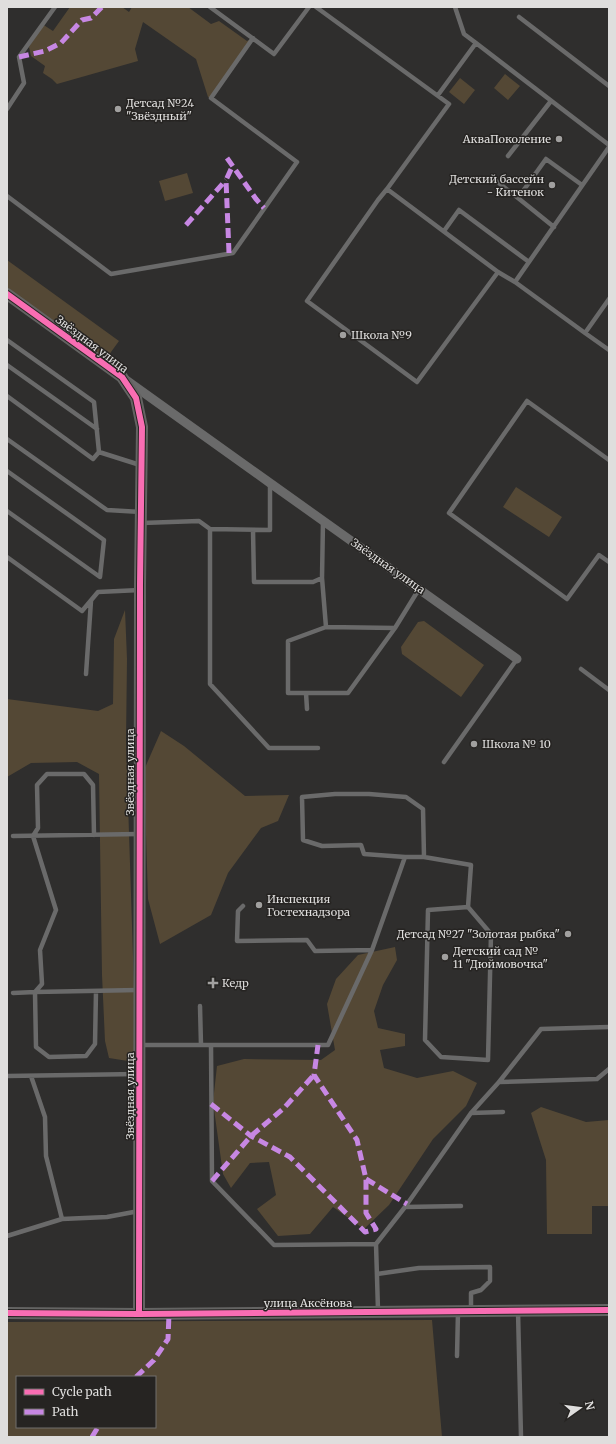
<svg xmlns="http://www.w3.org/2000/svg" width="616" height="1444" viewBox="0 0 616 1444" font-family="Merriweather,serif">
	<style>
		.green { fill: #544835; fill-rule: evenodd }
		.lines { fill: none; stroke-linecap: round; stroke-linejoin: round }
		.lane { stroke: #6a6a6a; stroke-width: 4.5 }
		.street { stroke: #6a6a6a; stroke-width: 9 }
		.secondary { stroke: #646463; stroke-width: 12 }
		.quiet { stroke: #c787e3; stroke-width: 5; stroke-dasharray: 10 5; stroke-linecap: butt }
		.cycleway-casing { stroke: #262422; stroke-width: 8 }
		.cycleway { stroke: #f96db3; stroke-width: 6 }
		.poi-dot { fill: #a1a09f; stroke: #262422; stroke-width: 1.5 }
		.labels { text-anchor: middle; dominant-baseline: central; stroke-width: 3; stroke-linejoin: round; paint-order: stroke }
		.poi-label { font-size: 11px; fill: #dfdedd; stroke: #262422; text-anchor: start }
		.street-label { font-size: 11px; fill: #dfdedd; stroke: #262422 }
	</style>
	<rect width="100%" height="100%" fill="#2f2e2d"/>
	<!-- green -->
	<path class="green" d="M70,7H122L129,12L132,7H188L211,24L219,21L247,41L253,38L211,98L208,97L196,59L143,22L135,49L138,61L57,84L52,79L43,73L45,66L31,56L29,47L42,24L53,31Z
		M505,74L520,86L508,100L494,88Z
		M460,78L475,90L464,104L449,92Z
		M187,173L193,193L165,201L159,181Z
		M7,260L119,341L103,363L7,294Z
		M516,487L562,517L549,537L503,507Z
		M125,610L127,659L126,741L136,1048L128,1061L109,1058L105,1041L102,975L99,774L77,762L31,763L7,777V699L98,711L113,704L114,639Z
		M424,621L484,665L461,697L402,654L401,647L418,622Z
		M161,731L184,746L245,796L289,795L278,821L261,828L228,873L211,915L160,944L148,899L144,770Z
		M395,947L397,960L383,985L374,1011L378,1028L405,1034V1046L380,1050L384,1068L417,1078L453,1071L477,1083L466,1106L433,1139L389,1205L364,1229L333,1207L310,1234L278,1236L257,1209L276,1195L269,1162L250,1163L231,1188L223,1174L213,1102L217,1066L244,1059L321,1060L335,1050L327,1004L336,979L358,955Z
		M541,1107L586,1122L609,1120V1206H592V1234H547L546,1160L531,1113Z
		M432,1320L442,1437H7V1322ZM17,1377H155V1427H17Z"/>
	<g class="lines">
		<!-- lane -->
		<path class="lane" d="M210,7L274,54L309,7
			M316,7L449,104L387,189L498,272L515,282
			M519,17L609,86
			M476,43L609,145
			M438,95L476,43L464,34L455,7
			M7,109L24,83L19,57L55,7
			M609,147L515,282L585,333L609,299
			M508,156L551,101
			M495,180L518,198L546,159L582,185
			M387,189L378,200L307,301L417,382L498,272
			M7,196L111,274L233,253L297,162L211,98L253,38
			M518,198L554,227
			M444,231L459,210L529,262
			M585,333L609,350
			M7,340L94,402L99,452
			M7,365L97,429
			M7,396L93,459L99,452L140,465
			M7,439L107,510L141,512
			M609,460L527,401L449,513L567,599L599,555L609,562
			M7,471L104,540L100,577L7,511
			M142,523L199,521L210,529L270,530V483
			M210,529V684L269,748H318
			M253,530L254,582H313L322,578L323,521
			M7,557L82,611L98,592L140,590
			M322,578L326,627L288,641V693H348L395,628L419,589
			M326,627L395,628
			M581,669L609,690
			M86,674L91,601
			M306,693L307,709
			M444,762L517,659
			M94,835L93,785L84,774H47L37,785L38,828L33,836L56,910L40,950L42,984L35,992L138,990
			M13,836L139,834
			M405,857L364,854L361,845L322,846L303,840L302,797L335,794H369L406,797L423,809L424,857
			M243,906L238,911L237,941L307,940L315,951L372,950
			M13,993L35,992L36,1047L49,1057L86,1056L95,1044L96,991
			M200,1006L201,1045
			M140,1045H328L372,950L405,857H424L471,865L468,907L491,934L488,1060L441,1057L425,1040L428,910L468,907
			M211,1045L212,1181L274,1245L376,1244L378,1310
			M7,1076L138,1074
			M31,1076L45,1117L46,1156L62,1219L107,1217L139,1211
			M499,1082L597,1079L609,1069
			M471,1113L503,1112
			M405,1207L461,1206
			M7,1236L62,1219
			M376,1244L405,1207L471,1113L499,1082L541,1029L609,1027
			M377,1274L419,1268L490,1267V1281L481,1290L471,1293V1310
			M518,1311L521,1437
			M457,1356L458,1312"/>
		<!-- street -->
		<path class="street" d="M126,380L270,483L517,659"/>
		<!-- secondary -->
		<path class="secondary" d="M7,294L122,377L136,398L142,427L140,584L139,1314
			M7,1313L139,1314L609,1310"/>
		<!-- quiet -->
		<path class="quiet" d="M19,57L45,51L61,43L82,20L91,18L102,7
			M227,158L256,199L264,208
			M186,225L226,180
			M229,253L226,180L233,165
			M211,1104L251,1136L290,1157L365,1232L376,1229L366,1213V1179L357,1140L314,1075L318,1045
			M366,1179L407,1204
			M212,1181L251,1136L284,1108L314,1075
			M136,1377L154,1360L168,1339L169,1314
			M92,1437L98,1427"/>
		<defs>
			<path id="cycleway" d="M7,294L122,377L136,398L142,427L140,584L139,1314
				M7,1313L139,1314L609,1310"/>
		</defs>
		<!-- cycleway casing -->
		<use href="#cycleway" class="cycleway-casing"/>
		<!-- cycleway -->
		<use href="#cycleway" class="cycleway"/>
	</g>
	<!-- markers -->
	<g class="poi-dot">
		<circle cx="118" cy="109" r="4"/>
		<circle cx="559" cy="139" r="4"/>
		<circle cx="552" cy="185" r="4"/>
		<circle cx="343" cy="335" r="4"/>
		<circle cx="474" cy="744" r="4"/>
		<circle cx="259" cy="905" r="4"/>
		<circle cx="568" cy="934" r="4"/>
		<circle cx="445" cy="957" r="4"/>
		<path d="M211 977h4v4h4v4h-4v4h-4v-4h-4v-4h4z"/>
	</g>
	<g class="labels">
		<!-- poi labels -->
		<g class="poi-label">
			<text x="126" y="103">Детсад №24<tspan x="126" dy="13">"Звёздный"</tspan></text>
			<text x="551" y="139" text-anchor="end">АкваПоколение</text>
			<text x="544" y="179" text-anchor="end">Детский бассейн<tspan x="544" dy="13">- Китенок</tspan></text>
			<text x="351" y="335">Школа №9</text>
			<text x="482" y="744">Школа № 10</text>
			<text x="267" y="899">Инспекция<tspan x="267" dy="13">Гостехнадзора</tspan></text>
			<text x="560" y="934" text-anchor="end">Детсад №27 "Золотая рыбка"</text>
			<text x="453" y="951">Детский сад №<tspan x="453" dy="13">11 "Дюймовочка"</tspan></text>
			<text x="222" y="983">Кедр</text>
		</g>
		<!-- street labels -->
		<g class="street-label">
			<text transform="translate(92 344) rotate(37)">Звёздная улица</text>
			<text transform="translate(388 566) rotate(35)">Звёздная улица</text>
			<text transform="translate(130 772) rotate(-90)">Звёздная улица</text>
			<text transform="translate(130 1096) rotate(-90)">Звёздная улица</text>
			<text x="308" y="1303">улица Аксёнова</text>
		</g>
	</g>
	<!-- border -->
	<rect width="616" height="1444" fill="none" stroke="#dfdedd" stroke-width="16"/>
	<!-- legend -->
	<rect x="16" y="1376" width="140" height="52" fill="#262422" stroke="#706e6d"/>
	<rect x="24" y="1389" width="20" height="6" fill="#f96db3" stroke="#706e6d"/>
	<text x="52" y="1396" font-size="12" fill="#dfdedd">Cycle path</text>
	<rect x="24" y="1409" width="20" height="6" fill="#c787e3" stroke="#706e6d"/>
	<text x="52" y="1416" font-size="12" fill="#dfdedd">Path</text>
	<!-- north arrow -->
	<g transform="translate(580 1408) rotate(76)" stroke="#262422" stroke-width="3" paint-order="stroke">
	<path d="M0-3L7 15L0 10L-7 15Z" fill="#dfdedd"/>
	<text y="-6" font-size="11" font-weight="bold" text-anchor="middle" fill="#dfdedd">N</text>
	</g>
</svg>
